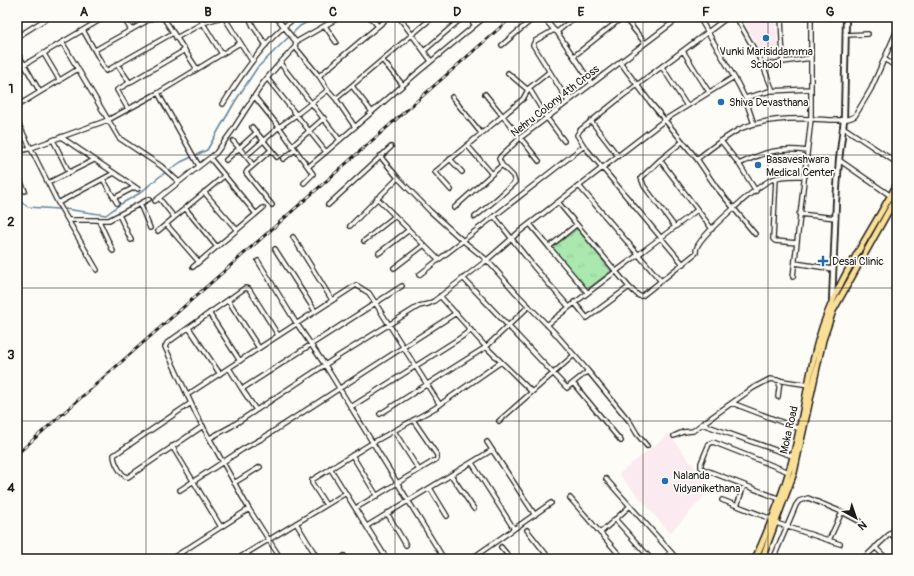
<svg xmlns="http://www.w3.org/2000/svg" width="914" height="576" viewBox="0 0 914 576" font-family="Pangolin,sans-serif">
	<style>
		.built { fill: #fbeaef }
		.park { fill: url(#park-tufts); stroke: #638266 }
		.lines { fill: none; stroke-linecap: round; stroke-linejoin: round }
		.stream { stroke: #608399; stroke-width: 1.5 }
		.minor-casing { stroke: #1c1c1c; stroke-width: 6 }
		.secondary-casing { stroke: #1c1c1c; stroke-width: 8 }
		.primary-casing { stroke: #1c1c1c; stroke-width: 8 }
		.minor { stroke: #fdfcf7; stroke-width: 3.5 }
		.secondary { stroke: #fdfcf7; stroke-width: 4.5 }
		.primary { stroke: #fadf96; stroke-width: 5 }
		.rail-casing { stroke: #1c1c1c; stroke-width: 3 }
		.rail { stroke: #fdfcf7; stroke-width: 1.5; stroke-dasharray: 4.5; stroke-linecap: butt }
		.grid { fill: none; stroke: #1c1c1c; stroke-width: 1; stroke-opacity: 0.55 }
		.poi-dot { fill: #1f6fb2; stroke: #fdfcf7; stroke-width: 1.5 }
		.labels { text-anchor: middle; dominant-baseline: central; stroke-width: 3.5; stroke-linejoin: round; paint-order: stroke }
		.poi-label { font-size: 11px; fill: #1c1c1c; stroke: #fdfcf7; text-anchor: start }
		.street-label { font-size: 11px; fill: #1c1c1c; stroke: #fdfcf7 }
		.neatline { fill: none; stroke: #1c1c1c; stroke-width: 1.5 }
		.grid-label { font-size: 13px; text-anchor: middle; font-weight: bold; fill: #1c1c1c }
	</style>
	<defs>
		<pattern id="park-tufts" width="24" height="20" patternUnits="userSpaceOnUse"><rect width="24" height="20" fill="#aae8af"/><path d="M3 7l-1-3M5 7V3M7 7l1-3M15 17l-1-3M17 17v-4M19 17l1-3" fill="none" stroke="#92c696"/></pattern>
	</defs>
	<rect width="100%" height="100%" fill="#fdfcf7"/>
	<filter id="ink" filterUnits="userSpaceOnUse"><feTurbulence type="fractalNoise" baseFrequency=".025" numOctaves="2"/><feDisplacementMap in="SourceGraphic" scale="8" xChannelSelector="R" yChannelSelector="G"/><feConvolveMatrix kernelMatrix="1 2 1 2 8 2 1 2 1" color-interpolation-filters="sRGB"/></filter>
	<g filter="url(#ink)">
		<!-- built -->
		<path class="built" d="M742,17H775L780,62L765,59Z
			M669,434L711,489L670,533L619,474Z"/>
		<!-- park -->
		<path class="park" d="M577,229L611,271L586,290L552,248Z"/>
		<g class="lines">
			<!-- stream -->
			<path class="stream" d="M17,199L28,207L58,209
				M65,209L106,215L119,205L140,193L159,177L181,162L207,150L236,100L257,68L300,26L317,17"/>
			<defs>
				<path id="minor" d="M123,17L131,30
					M163,17L197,69
					M199,17L222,54
					M224,17L252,61
					M249,17L253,26L266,45
					M276,17L296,42
					M340,17L296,42L295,47L280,63L340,140
					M370,17L378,26
					M399,17L431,61
					M468,17L475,25
					M543,17L554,30
					M624,17L645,43
					M699,17L738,84L745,98L754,124
					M736,17L762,63L773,91
					M781,17L783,62
					M325,26L336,42
					M83,30L106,71L173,33
					M557,32L592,84
					M845,35L868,34
					M17,37L49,17
					M176,38L203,23L222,17
					M62,42L119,138L161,166L179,182
					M502,45L535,17
					M295,47L319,76L328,90
					M95,50L154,17
					M424,51L463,17
					M683,51L709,92
					M17,52L40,92
					M44,54L60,81
					M574,56L623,17
					M884,59L897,67
					M383,61L403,85
					M620,62L650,102L697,159L716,187L755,234
					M117,64L130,83
					M762,65L811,58
					M662,67L687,106
					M17,69L105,17
					M508,73L528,90
					M319,76L389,17
					M267,78L326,152
					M352,86L372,112
					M529,88L547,118L564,141
					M158,93L199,166
					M485,94L539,161
					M254,96L279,127L308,167
					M452,97L481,133
					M745,98L770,91L810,89
					M336,99L355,127
					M568,101L533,45L535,41L554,30L557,32L575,17
					M223,104C241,75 268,35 297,17
					M17,106L78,69
					M128,109L117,90L185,50
					M17,121L58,203L97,270
					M591,121L618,156
					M252,127L277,157
					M842,129H846L897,163
					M61,137L138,189
					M53,140L68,170L71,172
					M233,141L246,156
					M721,141L739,164L756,191
					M467,145L492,174
					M292,146L324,118
					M271,150L247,171L246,173L272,205
					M17,152L31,148L108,120L158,93L240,43
					M380,156L398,178L430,211L462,240L487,260L516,293L554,332L588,371L630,422L637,434L647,446
					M210,158L256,214
					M283,159L295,150
					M450,159L462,172
					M697,159C711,148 725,137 740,129C762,119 789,118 813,119C825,119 844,123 855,116L871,89L897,30
					M226,160L257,132
					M660,160L712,229
					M839,160L891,196
					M739,164C764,152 780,147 807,151
					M253,165L246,156L279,127L296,115L328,90L336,99L433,17
					M17,174L25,191
					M776,178L773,239L775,241L797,243
					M103,179L117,203
					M48,183L94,160
					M304,183L313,174L308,167L326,152L417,73L485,17
					M579,186L661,281L696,253C696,251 696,249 697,247C703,233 759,184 773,179C782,175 795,176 805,176
					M451,190L435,172L523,99L529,88L549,72
					M204,192L237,230
					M114,198L135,187
					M159,198L174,217
					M377,198L438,259
					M155,201L216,153L232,131L263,83L280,63
					M558,202L629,287
					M58,203L114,173
					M140,204L150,228
					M328,205L391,147
					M185,208L217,247
					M454,208L502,165L499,159L500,157L520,138L680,17
					M799,214L836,218
					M119,215L131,240
					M494,216L534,267L569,307
					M475,217L499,197L515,182L513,176L502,165
					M68,220H109L149,199
					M99,221L113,251
					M166,224L199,262
					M530,224L549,247
					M576,225L549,247L587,292
					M350,226L398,178
					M675,227L644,186L641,178L660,160L682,142
					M158,231L224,176
					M293,237L332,300
					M364,241L395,216
					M275,249L315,311
					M379,253L409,230
					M258,261L295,321L325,365L444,559
					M795,263L833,269
					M683,264L584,146L577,135L580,130L625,94L728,17
					M193,267L263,208
					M394,268L424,245
					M419,275L584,146
					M793,277L811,119V17
					M463,278L565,386L567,388L573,383L621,441
					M440,296L486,347L532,392
					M228,300L259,348
					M574,302L587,318L629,287L639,296H642L661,281
					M209,313L240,361
					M547,325C596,285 647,249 697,210
					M189,328L220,374
					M278,335L249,289L245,288L167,343L165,347L197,416L249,509L281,559
					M229,368L242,389L402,286
					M573,383L588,371
					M242,389L256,410
					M187,395L356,285L369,293L440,405
					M778,397L780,380
					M191,403L114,455C114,462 120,473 126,477H128L203,426
					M732,403L800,429
					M351,407L460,338L471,330
					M380,414L486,347L529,306
					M499,421L574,355
					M702,424L753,388L770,379L809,385
					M394,431L419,470
					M674,436L683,432L693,431L702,424L795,457
					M210,438L232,426L340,355L419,306L428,304L434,301L487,260L519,232L666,119L734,77
					M487,442L535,515
					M172,446L221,527
					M352,455L377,496
					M472,463L514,529
					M330,468L385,556L384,559
					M451,475L474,509
					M606,479L677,559
					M234,483L260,467
					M430,488L447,516
					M180,490L243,449L263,438L456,313
					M570,498L623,559
					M780,499L703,469L701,467V463L709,444L713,442L789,472
					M722,500L774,520
					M326,505L312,483V480L372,443L435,408L501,362
					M737,506L744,485
					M356,508L437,459V455L413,420
					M387,513L406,545
					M615,519L651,559
					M296,523L318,559
					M776,523L840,544
					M367,526L492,450
					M527,530L550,559
					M600,533L630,506
					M890,533L897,540
					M829,540L842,512
					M501,547L511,559
					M875,547L887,559
					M247,553L251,559
					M344,556L346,559
					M774,557L796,505L799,501L808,498L842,512L859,521
					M171,559L249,509
					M237,559L346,493
					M471,559L551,503
					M664,559L671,552
					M863,559L897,527"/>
				<path id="secondary" d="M832,301L836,202L839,160L844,120L846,17"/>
				<path id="primary" d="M755,559C768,530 780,501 789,471C802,429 806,384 818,341C833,286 870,234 897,184
					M762,559L794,473L823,340L833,311L897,196"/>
			</defs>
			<!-- minor casing -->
			<use href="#minor" class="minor-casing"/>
			<!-- secondary casing -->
			<use href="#secondary" class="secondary-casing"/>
			<!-- primary casing -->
			<use href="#primary" class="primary-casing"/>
			<!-- minor -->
			<use href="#minor" class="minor"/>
			<!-- secondary -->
			<use href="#secondary" class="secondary"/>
			<!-- primary -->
			<use href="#primary" class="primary"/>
			<defs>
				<path id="rail" d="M17,454L512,17"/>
			</defs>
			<!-- rail casing -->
			<use href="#rail" class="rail-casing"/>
			<!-- rail -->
			<use href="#rail" class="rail"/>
		</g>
	</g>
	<!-- grid -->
	<path class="grid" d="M146,17V559M271,17V559M395,17V559M519,17V559M643,17V559M768,17V559M17,155H897M17,288H897M17,421H897"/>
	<!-- markers -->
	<g class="poi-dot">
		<circle cx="766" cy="38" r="4"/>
		<circle cx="721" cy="102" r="4"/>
		<circle cx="758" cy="165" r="4"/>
		<path d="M821 255h4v4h4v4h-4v4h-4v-4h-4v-4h4z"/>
		<circle cx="665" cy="481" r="4"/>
	</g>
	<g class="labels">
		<!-- poi labels -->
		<g class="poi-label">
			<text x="766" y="51" text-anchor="middle">Vunki Marisiddamma<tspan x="766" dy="13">School</tspan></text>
			<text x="729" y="102">Shiva Devasthana</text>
			<text x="766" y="159">Basaveshwara<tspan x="766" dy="13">Medical Center</tspan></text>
			<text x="832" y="261">Desai Clinic</text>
			<text x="673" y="475">Nalanda<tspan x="673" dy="13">Vidyanikethana</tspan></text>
		</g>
		<!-- street labels -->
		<g class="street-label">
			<text transform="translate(555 101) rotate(-38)">Nehru Colony 4th Cross</text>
			<text transform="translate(789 430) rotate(-77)">Moka Road</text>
		</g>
	</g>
	<!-- margin -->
	<rect width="914" height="576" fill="none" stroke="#fdfcf7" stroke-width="44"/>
	<!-- north arrow -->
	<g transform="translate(856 518) rotate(140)" stroke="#fdfcf7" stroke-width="3" paint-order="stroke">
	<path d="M0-3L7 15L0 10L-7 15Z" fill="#1c1c1c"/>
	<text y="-6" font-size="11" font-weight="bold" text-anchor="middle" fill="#1c1c1c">N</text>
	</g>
	<rect x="22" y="22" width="870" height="532" class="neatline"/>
	<g class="grid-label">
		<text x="84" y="16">A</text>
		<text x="208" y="16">B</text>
		<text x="333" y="16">C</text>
		<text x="457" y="16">D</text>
		<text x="581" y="16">E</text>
		<text x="706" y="16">F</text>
		<text x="830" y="16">G</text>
		<text x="11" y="93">1</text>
		<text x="11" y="226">2</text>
		<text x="11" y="359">3</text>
		<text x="11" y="492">4</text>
	</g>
</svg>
